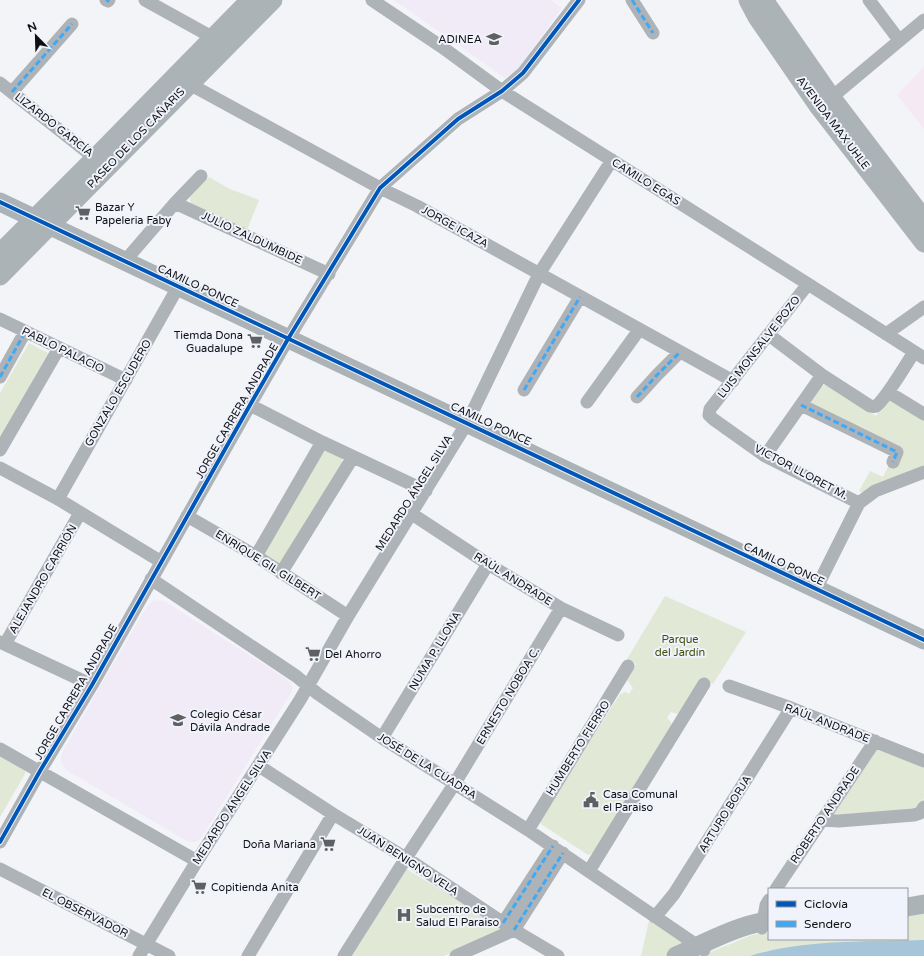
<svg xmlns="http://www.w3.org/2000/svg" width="924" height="956" viewBox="0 0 924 956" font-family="'Varela Round',sans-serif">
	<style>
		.industrial { fill: #f5eaf4 }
		.education { fill: #f1ebf8 }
		.green { fill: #e1e9d6 }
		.water { fill: #a7c5d9 }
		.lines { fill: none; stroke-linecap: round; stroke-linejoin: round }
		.street { stroke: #adb3b7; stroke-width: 13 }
		.secondary { stroke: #acb3b7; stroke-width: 19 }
		.quiet { stroke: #3fa9f5; stroke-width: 3; stroke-dasharray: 6 3; stroke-linecap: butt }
		.cycleway-casing { stroke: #f0f3fb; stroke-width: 6 }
		.cycleway { stroke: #0057b8; stroke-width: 4 }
		.labels { text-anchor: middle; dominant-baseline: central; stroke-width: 4; stroke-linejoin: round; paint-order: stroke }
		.poi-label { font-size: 11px; fill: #0f1012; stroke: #f0f3fb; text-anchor: start }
		.street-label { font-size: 11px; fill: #0f1012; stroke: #f0f3fb }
		.park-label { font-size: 11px; fill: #42510f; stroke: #f0f3fb }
	</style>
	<rect width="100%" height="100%" fill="#f3f4f8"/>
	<!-- industrial -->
	<path class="industrial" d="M924,67V129L897,95Z"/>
	<!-- education -->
	<path class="education" d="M394,0H551L562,8L517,70L505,78Z
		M154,600L164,601L287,679L292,687V691L203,835L199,840L195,842L187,841L66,770L61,762V756L64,749L147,606Z"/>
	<!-- green -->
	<path class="green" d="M209,177L230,189L259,200L247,230L192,205L190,201V197Z
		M29,343L48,353L0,439V393Z
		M825,385L828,386L876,416L888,397L924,420V465L869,487L862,493L859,491L870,471L883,477L890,463L894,464L902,448L859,426L855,431L807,405L821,387Z
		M326,450L341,457L343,465L280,563L278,564L266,559L264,552L323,452Z
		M665,596L746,632L713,684L702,678L681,713L677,714L671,712L667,718L671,722L672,726L593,853L588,855L541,824L540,820L620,694L625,692L629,694L633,688L627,680L636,664L627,659Z
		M878,747L924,765V798L919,811L832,817Z
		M0,753L25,771V774L0,817Z
		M405,868L503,928V930L444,956H349Z
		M924,914V940L816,944L766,951L750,956H701L752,935L769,932V939H907V916Z
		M650,916L685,939L680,950L664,956H641Z"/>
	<!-- water -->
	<path class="water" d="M924,940V956H750C804,939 868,942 924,940Z"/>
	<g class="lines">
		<!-- street -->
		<path class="street" d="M106,0L108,1L109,0
			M145,0L219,41
			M372,0L442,47L502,91L808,284L924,358
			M632,0L653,33
			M869,0L899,40
			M184,81L380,188L417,206L733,381
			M0,83L101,163
			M12,92L72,24
			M826,102L924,20
			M175,203L329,274
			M124,262L175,203L201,176
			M808,284L710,409L709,415L713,419L765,456L859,503
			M0,319L126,380
			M886,334L924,307
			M769,335L822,375L870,406C873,406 873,407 876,406C885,400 907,363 914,352
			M0,377L25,332
			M524,390L580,297
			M888,392L924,414
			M637,397L657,375L680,352
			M587,402L639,330
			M250,405L322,442L426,491
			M801,405L897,452L893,462
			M0,450L59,348
			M765,456L822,375
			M0,468L58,499L160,561
			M58,499L178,287
			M412,514L488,564L561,608L618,635
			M187,516L256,556L348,616
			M256,556L322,442
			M281,573L353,457
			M151,579L296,676L318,694L382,738L528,830L704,950
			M816,589L859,503L875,491L924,472
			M0,642L92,685
			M5,644L80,513
			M729,686L791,708L924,761
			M382,738L488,564
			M0,749L197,861
			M259,766L333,814L406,858L514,930L558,956
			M821,820L839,821L914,815L920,813L924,807
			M528,830L628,666
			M0,842L40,771L92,685L250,405L288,339L380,188L458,119L502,91L523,73L579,0
			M0,869L169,956
			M589,871L704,684
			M776,889L875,741
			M655,917L674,894L791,708
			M503,923L553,846
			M762,928L766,905L769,900
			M139,956L197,861L300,700L348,616L467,423L539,274L612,160
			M248,956L333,814
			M344,956L406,858L455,783L561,608
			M456,956L514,930L563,853"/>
		<!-- secondary -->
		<path class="secondary" d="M748,0L757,17L819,107L924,243
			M764,0L832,98L924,219
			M0,202L924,640
			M0,253L95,158L250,0
			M0,276L273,0
			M907,907L924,904
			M676,956C703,944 740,924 769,921"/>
		<!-- quiet -->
		<path class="quiet" d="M106,0L108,1L109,0
			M632,0L653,33
			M12,92L72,24
			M0,377L25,332
			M524,390L580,297
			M637,397L657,375L680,352
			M801,405L897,452L893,462
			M503,923L553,846
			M514,930L563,853"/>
		<defs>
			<path id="cycleway" d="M0,202L924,640
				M0,842L40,771L92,685L250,405L288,339L380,188L458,119L502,91L523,73L579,0"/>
		</defs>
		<!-- cycleway casing -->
		<use href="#cycleway" class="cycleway-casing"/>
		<!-- cycleway -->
		<use href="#cycleway" class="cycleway"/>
	</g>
	<!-- icons -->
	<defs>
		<symbol id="school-bare" viewBox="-9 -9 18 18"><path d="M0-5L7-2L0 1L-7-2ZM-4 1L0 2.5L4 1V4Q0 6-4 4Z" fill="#5f6062" stroke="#f0f3fb" stroke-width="2.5" paint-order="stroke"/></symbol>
		<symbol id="supermarket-bare" viewBox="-9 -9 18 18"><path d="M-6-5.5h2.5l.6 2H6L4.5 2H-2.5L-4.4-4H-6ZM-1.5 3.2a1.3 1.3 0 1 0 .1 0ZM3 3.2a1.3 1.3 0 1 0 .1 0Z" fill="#5f6062" stroke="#f0f3fb" stroke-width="2.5" paint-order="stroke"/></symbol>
		<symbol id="civic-bare" viewBox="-9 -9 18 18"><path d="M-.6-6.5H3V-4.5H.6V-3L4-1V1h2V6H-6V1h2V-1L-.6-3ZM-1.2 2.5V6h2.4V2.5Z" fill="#5f6062" stroke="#f0f3fb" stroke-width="2.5" paint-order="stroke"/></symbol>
		<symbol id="hospital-bare" viewBox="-9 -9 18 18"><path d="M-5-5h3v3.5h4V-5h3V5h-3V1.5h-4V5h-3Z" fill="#5f6062" stroke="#f0f3fb" stroke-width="2.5" paint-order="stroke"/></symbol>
	</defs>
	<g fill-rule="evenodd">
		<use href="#school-bare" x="483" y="28" width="22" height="22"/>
		<use href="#supermarket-bare" x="72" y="202" width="22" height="22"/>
		<use href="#supermarket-bare" x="244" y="330" width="22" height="22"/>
		<use href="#supermarket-bare" x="302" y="643" width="22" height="22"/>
		<use href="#school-bare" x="167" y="709" width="22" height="22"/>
		<use href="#civic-bare" x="580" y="789" width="22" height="22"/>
		<use href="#supermarket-bare" x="317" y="833" width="22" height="22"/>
		<use href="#supermarket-bare" x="188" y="876" width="22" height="22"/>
		<use href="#hospital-bare" x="393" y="904" width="22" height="22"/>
	</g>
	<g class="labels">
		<!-- poi labels -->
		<g class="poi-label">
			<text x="482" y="39" text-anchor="end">ADINEA</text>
			<text x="95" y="207">Bazar Y<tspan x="95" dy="13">Papeleria Faby</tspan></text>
			<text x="243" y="335" text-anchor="end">Tiemda Dona<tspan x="243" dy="13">Guadalupe</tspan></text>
			<text x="325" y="654">Del Ahorro</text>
			<text x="190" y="714">Colegio César<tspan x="190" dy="13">Dávila Andrade</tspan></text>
			<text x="603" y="794">Casa Comunal<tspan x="603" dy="13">el Paraiso</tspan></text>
			<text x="316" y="844" text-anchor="end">Doña Mariana</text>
			<text x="211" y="887">Copitienda Anita</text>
			<text x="416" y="909">Subcentro de<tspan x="416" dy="13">Salud El Paraiso</tspan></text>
		</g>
		<!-- street labels -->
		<g class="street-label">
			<text transform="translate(833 123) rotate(53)">AVENIDA MAX UHLE</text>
			<text transform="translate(54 125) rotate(38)">LIZARDO GARCÍA</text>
			<text transform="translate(136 138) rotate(-46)">PASEO DE LOS CAÑARIS</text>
			<text transform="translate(646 182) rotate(32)">CAMILO EGAS</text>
			<text transform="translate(455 227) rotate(29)">JORGE ICAZA</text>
			<text transform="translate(252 238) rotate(25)">JULIO ZALDUMBIDE</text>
			<text transform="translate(198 286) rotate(25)">CAMILO PONCE</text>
			<text transform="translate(759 347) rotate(-52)">LUIS MONSALVE POZO</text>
			<text transform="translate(63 350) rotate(26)">PABLO PALACIO</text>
			<text transform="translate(118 393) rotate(-60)">GONZALO ESCUDERO</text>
			<text transform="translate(237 411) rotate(-60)">JORGE CARRERA ANDRADE</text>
			<text transform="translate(491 424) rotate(25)">CAMILO PONCE</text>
			<text transform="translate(801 472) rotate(28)">VICTOR LLORET M.</text>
			<text transform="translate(414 493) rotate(-58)">MEDARDO ÁNGEL SILVA</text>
			<text transform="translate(784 564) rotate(25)">CAMILO PONCE</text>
			<text transform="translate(268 565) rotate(32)">ENRIQUE GIL GILBERT</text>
			<text transform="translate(43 579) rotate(-60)">ALEJANDRO CARRIÓN</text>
			<text transform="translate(513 579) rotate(32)">RAÚL ANDRADE</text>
			<text transform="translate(435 651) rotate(-59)">NUMA P. LLONA</text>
			<text transform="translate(76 692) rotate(-60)">JORGE CARRERA ANDRADE</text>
			<text transform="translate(508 696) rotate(-59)">ERNESTO NOBOA C.</text>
			<text transform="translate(827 723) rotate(21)">RAÚL ANDRADE</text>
			<text transform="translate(578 748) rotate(-58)">HUMBERTO FIERRO</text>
			<text transform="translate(427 766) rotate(32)">JOSÉ DE LA CUADRA</text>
			<text transform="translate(232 807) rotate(-57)">MEDARDO ÁNGEL SILVA</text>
			<text transform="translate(725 814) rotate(-58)">ARTURO BORJA</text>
			<text transform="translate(825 815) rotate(-56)">ROBERTO ANDRADE</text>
			<text transform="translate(408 861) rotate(33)">JUAN BENIGNO VELA</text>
			<text transform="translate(85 913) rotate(27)">EL OBSERVADOR</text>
		</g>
		<!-- park labels -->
		<g class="park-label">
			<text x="680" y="639">Parque<tspan x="680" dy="13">del Jardín</tspan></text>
		</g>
	</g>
	<!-- legend -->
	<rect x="768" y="888" width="140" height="52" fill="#f0f3fb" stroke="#96989e"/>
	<rect x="776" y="901" width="20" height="6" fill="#0057b8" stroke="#96989e"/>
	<text x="804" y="908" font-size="12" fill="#0f1012">Ciclovía</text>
	<rect x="776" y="921" width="20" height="6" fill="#3fa9f5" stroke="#96989e"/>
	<text x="804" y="928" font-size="12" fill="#0f1012">Sendero</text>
	<!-- north arrow -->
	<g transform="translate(36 36) rotate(337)" stroke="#f0f3fb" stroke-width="3" paint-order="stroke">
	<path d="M0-3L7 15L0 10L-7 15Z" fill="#0f1012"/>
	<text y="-6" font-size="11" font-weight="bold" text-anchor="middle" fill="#0f1012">N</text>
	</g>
</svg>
